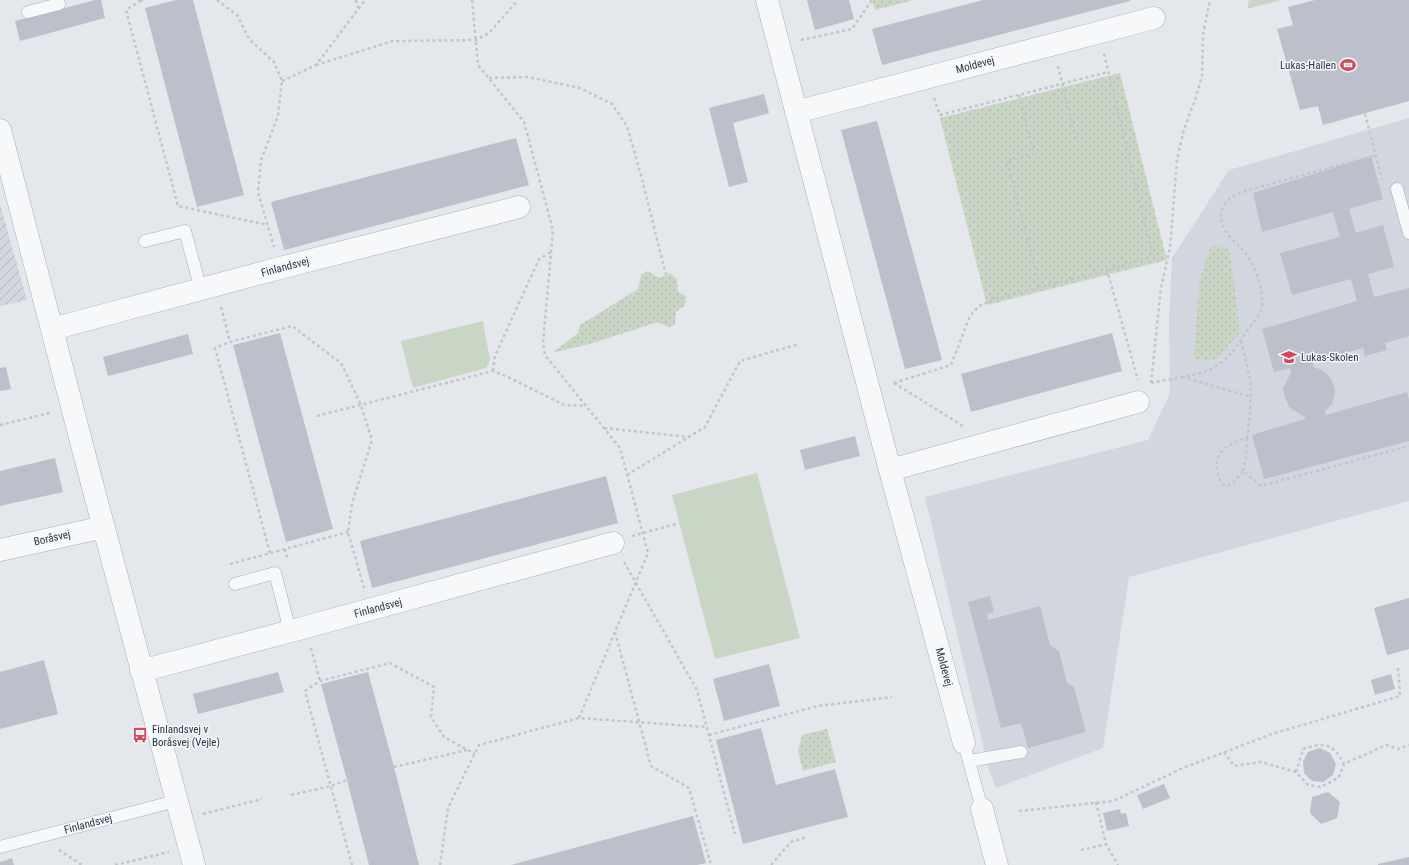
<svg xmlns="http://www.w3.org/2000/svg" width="1409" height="865" viewBox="0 0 1409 865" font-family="'Roboto Condensed',sans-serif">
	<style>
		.built { fill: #d2d6de }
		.industrial { fill: url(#industrial-furrows) }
		.grass { fill: #c9d6c5 }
		.park { fill: url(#park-dots) }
		.building { fill: #bbc0ca }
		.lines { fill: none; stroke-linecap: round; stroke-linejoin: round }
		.service-casing { stroke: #a9aeb7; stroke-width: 13 }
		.minor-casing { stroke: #a9aeb7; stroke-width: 23 }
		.path { stroke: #c2c5cb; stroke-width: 2.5; stroke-dasharray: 3 3; stroke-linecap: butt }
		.service { stroke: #f7f8fa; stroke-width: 12 }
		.minor { stroke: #f7f8fa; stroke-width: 22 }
		.labels { text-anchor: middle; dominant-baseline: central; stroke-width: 3; stroke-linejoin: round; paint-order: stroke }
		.street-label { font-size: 11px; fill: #2b3445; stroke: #f4f6f9 }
		.poi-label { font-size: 11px; fill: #2b3445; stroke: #f4f6f9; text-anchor: start }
	</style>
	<defs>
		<pattern id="industrial-furrows" width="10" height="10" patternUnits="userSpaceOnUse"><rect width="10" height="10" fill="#d2d6de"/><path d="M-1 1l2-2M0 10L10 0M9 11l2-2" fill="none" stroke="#b4b8c0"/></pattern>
		<pattern id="park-dots" width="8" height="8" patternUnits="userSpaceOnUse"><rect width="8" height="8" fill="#c9d6c5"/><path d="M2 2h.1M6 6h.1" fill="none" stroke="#adb8ab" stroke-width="1.8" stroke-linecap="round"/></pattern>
	</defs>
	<rect width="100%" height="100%" fill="#e4e7ec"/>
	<!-- built -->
	<path class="built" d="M1409,118V501L1129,577L1103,748L996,788L988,767L925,497L1148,440L1170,393L1169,321L1172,258L1229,170Z"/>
	<!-- industrial -->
	<path class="industrial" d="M0,204L27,300L0,306Z"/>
	<!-- grass -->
	<path class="grass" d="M1249,0H1281L1247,9Z
		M483,321L490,360L486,368L413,388L401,341Z
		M757,473L800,638L715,659L672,495Z"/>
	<!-- park -->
	<path class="park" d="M872,0H914L875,10Z
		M1120,73L1167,260L987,305L940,118Z
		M1211,246L1229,248L1237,305L1239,333L1216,360L1194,359L1199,283Z
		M647,271L660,278L670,273L677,279L678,292L686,296L685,305L676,312L675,325L668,327L658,322L593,343L552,353L578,333L580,325L638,289L641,275Z
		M827,729L836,762L803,771L798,752L802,735Z"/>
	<!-- building -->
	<path class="building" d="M95,0H101L105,18L20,41L15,21Z
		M176,0H193L244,195L197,207L145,8Z
		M807,0H849L854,19L815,30Z
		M983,0H1130V1L882,65L872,29Z
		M1315,0H1409V101L1323,125L1318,106L1300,110L1277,29L1293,25L1288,7Z
		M764,94L769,113L733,123L748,182L729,187L709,108Z
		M877,121L942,360L905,369L841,130Z
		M516,138L529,185L284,250L271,202Z
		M1371,156L1383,199L1349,209L1356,233L1383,225L1394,267L1368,274L1374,297L1409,288V336L1385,343L1387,350L1365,356L1363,348L1312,362L1314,367L1322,370L1329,376L1334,385L1335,393L1332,404L1325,411L1326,415L1407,392L1409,400V441L1264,479L1252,435L1305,419V417L1290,408L1285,398L1283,388L1291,373L1290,368L1274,372L1262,329L1357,301L1351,279L1292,295L1280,253L1340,237L1333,212L1262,232L1253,193Z
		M280,333L333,529L286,542L233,345Z
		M1112,333L1122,371L971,412L961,374Z
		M188,334L193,354L108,376L103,357Z
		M6,367L11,389L0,391V368Z
		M855,436L860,456L805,470L800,450Z
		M55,458L63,492L0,506V471Z
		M606,476L618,523L372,588L360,541Z
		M990,596L994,612L987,614L988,620L1040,606L1050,645L1059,651L1067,683L1074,687L1086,732L1028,748L1021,723L1001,728L968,602Z
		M1409,598V649L1387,655L1374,608Z
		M44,660L58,714L0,729V672Z
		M769,664L780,706L724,721L713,679Z
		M278,672L284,692L198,714L193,694Z
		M368,672L394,767L419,865H369L347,780L321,684Z
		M1391,674L1395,689L1375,695L1371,680Z
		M761,728L776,785L835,769L848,817L743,844L716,740Z
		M1320,748L1330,753L1336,764L1333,775L1323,782L1312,781L1304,773L1303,761L1308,752Z
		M1164,784L1170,798L1143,809L1137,795Z
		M1328,792L1340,802L1337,818L1321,824L1310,813L1312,797Z
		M1120,809L1121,814L1126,813L1129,826L1107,831L1103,813Z
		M693,816L706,863L697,865H511Z
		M1409,857V865H1378V864Z
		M12,858L14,865H0V862Z"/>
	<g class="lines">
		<defs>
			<path id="service" d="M28,12L59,4L58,0
				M1397,189L1409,233
				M145,241L185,231L201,290
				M235,584L275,573L290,631
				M964,743L982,809
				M969,761L1021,752
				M0,847L176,801"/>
			<path id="minor" d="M767,0L890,470L964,743
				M796,112L1154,18
				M0,130L94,491L194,865
				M52,329L280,268L519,207
				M890,470L1138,402
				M0,550L104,527
				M141,671L306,627L613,543
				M982,809L997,865"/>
		</defs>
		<!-- service casing -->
		<use href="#service" class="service-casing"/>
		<!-- minor casing -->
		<use href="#minor" class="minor-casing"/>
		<!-- path -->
		<path class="path" d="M140,0V1L126,10L178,206L268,225
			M217,0L237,15L249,39L274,62L282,81L278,116L261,160L258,192L274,247
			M356,0L358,8
			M472,0L478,65L524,122L553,230L543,343L545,355L620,448L648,553L579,718
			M140,1L144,0
			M801,40L852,29L872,0
			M1104,54L1152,253L1149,257L1107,270
			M316,65L393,41L476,40L489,33L518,0
			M1058,66L1076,140
			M489,78L528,77L580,88L612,104L627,126L641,175L666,275
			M282,81L316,65L365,0
			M1019,95L1034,154L1007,161L1040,287
			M934,98L940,115L1108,72
			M1365,114L1382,180
			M221,307L230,342
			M1241,341L1251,383L1250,414L1247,438C1221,446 1209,457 1222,484L1227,486L1234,482L1243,471L1261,486L1409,446
			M493,371L495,356L539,259L551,252
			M1182,377L1251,397
			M894,383L963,426
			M894,383L951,365L970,316L979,306L995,299L1107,270L1138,380
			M1151,383C1170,378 1196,377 1213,368C1230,358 1235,348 1246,333C1250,326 1258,318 1261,310C1266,295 1255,267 1247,255C1242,248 1235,243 1230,237C1213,216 1220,200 1245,191L1376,155
			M1151,383L1161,288L1170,248L1177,160L1184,129L1195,100L1202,76L1203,34L1210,0
			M317,416L493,371L508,377L564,405L585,406
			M0,425L50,413
			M604,428L689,437
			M1243,471L1246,457L1247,438
			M627,475L705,427L740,361L799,344
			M632,536L676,524
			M285,549L288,560
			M270,553L215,348L230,342L292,326L341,363L361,405L372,440L352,503L348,532L364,588
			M624,562L697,690L735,834
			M230,564L348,532
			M615,632L651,766L689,788L711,865
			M311,648L320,681
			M709,735L818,706L892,697
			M1224,752L1234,766L1261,762L1296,772L1308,785L1320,787L1331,782L1339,777L1344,764L1386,745L1398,749L1409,745
			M394,767L467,750
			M1296,772L1303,749C1324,742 1333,743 1344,764
			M291,795L331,786L347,780
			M1096,802L1106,844L1118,865
			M1019,811L1113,801L1183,768L1272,734L1400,696L1398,668
			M203,814L262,799
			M59,850L82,865
			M1081,850L1106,844
			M115,865L169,852
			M352,865L305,691L320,681L390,663L434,687L431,717L444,737L475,754
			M440,865L448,808L479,745L579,718L707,727
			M771,865L791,842L807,837"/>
		<!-- service -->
		<use href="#service" class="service"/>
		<!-- minor -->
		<use href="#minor" class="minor"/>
	</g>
	<!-- icons -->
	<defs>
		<symbol id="stadium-bare" viewBox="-9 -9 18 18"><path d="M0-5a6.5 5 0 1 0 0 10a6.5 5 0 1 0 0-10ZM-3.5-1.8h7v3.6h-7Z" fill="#d1495b" stroke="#f4f6f9" stroke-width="2.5" paint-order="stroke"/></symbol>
		<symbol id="school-bare" viewBox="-9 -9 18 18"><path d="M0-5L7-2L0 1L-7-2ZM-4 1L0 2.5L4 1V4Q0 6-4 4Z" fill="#d1495b" stroke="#f4f6f9" stroke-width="2.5" paint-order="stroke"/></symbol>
		<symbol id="bus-bare" viewBox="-9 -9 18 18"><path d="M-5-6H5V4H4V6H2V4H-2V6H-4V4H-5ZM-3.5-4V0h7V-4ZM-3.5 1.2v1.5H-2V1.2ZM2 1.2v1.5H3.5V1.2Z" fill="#d1495b" stroke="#f4f6f9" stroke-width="2.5" paint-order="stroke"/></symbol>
	</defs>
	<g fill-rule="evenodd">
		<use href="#stadium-bare" x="1337" y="54" width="22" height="22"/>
		<use href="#school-bare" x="1278" y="346" width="22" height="22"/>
		<use href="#bus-bare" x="129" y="724" width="22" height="22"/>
	</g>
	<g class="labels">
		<!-- street labels -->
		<g class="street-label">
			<text transform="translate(975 65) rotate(-15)">Moldevej</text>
			<text transform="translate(285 267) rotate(-15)">Finlandsvej</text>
			<text transform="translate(52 538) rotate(-13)">Boråsvej</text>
			<text transform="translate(378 608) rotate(-15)">Finlandsvej</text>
			<text transform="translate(944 667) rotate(75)">Moldevej</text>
			<text transform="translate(88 824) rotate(-15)">Finlandsvej</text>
		</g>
		<!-- poi labels -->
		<g class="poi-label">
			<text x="1336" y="65" text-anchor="end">Lukas-Hallen</text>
			<text x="1301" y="357">Lukas-Skolen</text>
			<text x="152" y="729">Finlandsvej v<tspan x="152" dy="13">Boråsvej (Vejle)</tspan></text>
		</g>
	</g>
</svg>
